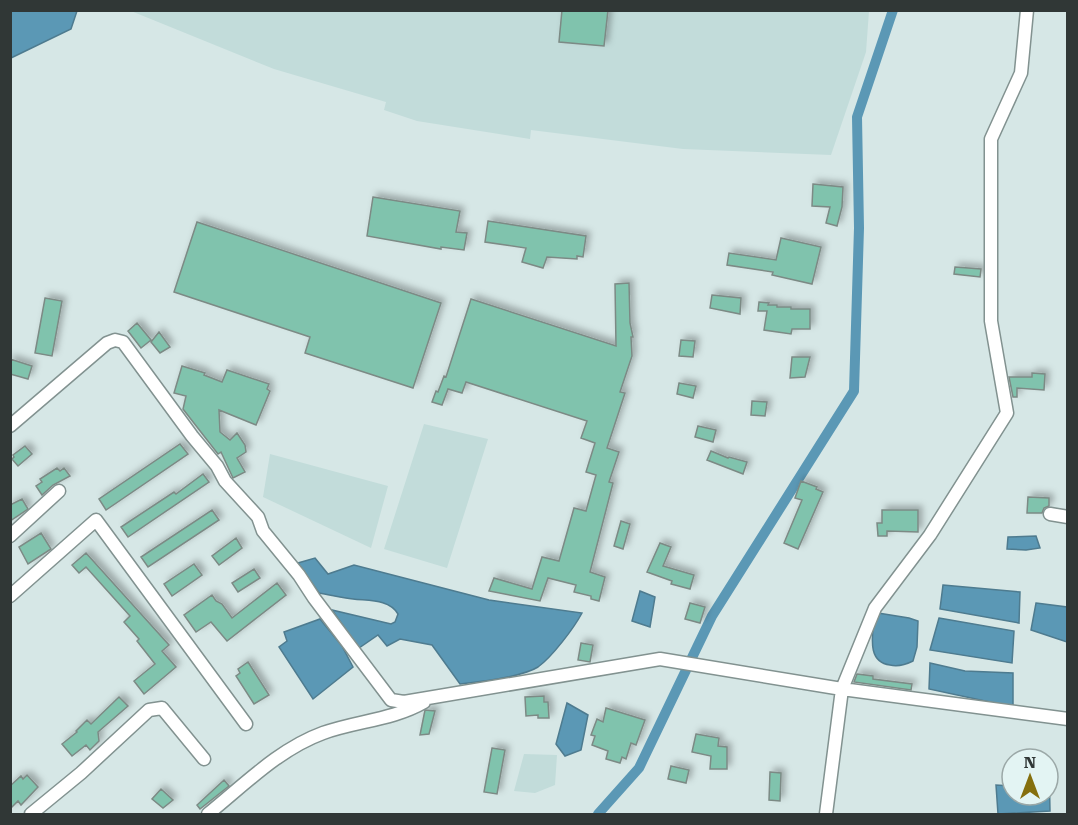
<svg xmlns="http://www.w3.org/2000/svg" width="1078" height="825" viewBox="0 0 1078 825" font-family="'Roboto Serif',serif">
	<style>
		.built { fill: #c2dcda }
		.water { fill: #5b98b5; stroke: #4e7b8f; stroke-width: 1.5 }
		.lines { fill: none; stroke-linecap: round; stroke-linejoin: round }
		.canal { stroke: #5b98b5; stroke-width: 10 }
		.building { fill: #80c3ad; stroke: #7c8a85; stroke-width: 1.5; filter: url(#shadow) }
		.minor-casing { stroke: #829290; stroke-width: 15 }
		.minor { stroke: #fff; stroke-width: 12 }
	</style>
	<defs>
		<filter id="shadow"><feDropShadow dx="4" dy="-4" stdDeviation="3" flood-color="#0004"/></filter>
	</defs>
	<rect width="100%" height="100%" fill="#d6e7e6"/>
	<!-- built -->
	<path class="built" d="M131,11H869L866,52L831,155L683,149L531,130L530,139L417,121L384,110L386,102L274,69Z
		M424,424L488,439L447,568L384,549Z
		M270,454L388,486L371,548L263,497Z
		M524,754L557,755L555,785L535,793L514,791Z"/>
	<!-- water -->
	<path class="water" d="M11,10H77V11L71,29L11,58Z
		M1036,536L1040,548L1026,550L1007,549L1008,537Z
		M315,558L328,574L354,565L489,600L582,613C574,628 552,657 538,667C522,677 479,682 460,684L432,645L400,639L387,646L378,635L359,648L332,610L391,624L395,622L398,614C389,599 369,601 353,599C342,598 331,595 319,593L298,563Z
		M943,585L1020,592L1019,623L940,609Z
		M640,591L655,597L650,627L632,621Z
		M1036,603L1067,607V642L1031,630Z
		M878,613L909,618L918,621L917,647L913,661C905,665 898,667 890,665C866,662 873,634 874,617Z
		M939,618L1014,631L1012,663L930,650Z
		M320,619L342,646L353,667L313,699L279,647L287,641L284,632Z
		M930,663L965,671L1013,673V707L929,689Z
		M567,703L588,715L581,750L565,756L556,744Z
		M1049,762L1050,811L998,814L996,785L1012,786V795H1048Z"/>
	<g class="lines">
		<!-- canal -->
		<path class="canal" d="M598,814L639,768L712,616L854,391L859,228L857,117L893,10"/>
	</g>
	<!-- building -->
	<path class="building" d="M562,10H608L604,46L559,42Z
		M813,184L843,187L842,207L837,226L826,223L830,207L812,206Z
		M373,197L460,211L456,232L467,233L464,250L441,247V249L367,236Z
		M488,221L586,236L583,257L577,256V259L547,257L543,268L522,262L526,248L485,242Z
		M197,222L441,303L413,388L305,353L310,337L174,292Z
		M781,238L821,247L812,284L772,275L773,272L727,265L729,253L776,260Z
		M955,267L981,269L980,277L954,274Z
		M629,283L630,323L633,337H631L632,356L620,392L625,393L607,448L619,452L609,482L613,483L590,572L605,577L599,601L591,599V596L574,592L576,585L548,578L540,601L489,591L494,578L532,589L542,557L559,561L574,508L586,511L596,475L586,472L595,443L581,438L587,421L466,382L462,393L448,389L442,405L432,402L436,391L438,392L444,376L446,377L471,299L616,346L615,284Z
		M712,295L741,298L740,314L710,308Z
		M45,298L62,301L52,356L35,353Z
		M759,302L769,303L768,305H777V307H791V309H810V329H792L791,334L764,330L767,311H758Z
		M137,323L151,340L141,348L128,331Z
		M159,332L170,347L160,353L151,342Z
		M681,340L695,341L693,357L679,356Z
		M792,357H810L805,377L790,378Z
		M10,359L32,366L28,379L10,374Z
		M182,366L205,373L204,375L222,382L227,370L269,384L267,389L270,391L256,425L219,410L220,432L230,440L237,433L245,445L246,452L237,458L245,472L233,478L221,452L218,454L183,409L186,396L174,393Z
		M1032,373L1045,374L1044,390L1017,388V397H1013L1009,377H1032Z
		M679,383L696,386L693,398L677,394Z
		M752,401L767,402L765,416L751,415Z
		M698,426L716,430L713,442L695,437Z
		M180,444L188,454L106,510L99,499Z
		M25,446L32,454L18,466L12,459L14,457L13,455Z
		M711,451L728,458L729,457L747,462L743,474L707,460Z
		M57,468L60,471L64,468L70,476L53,485L42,495L36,486L42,482L40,479Z
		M203,474L209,482L128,537L121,527L174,492L176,494Z
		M801,481L817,487L816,489L823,492L798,549L784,543L802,500L795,498Z
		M1028,497L1049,498V506L1044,508L1042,513H1027Z
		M22,499L28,509L10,521V505Z
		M212,510L219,520L148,567L141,557Z
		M882,510H918V532L887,531V536H878L877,523H882Z
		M621,521L630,524L623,549L614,546Z
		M41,533L51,549L28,564L19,547Z
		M236,538L242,548L219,565L212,556Z
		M660,543L671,547L663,566L694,575L690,589L671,584L672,581L647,572Z
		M86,553L169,645L162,651L176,667L144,694L134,681L155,664L137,641L139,639L124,622L130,616L86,567L79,573L72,565Z
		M194,564L202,575L172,596L164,584Z
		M254,569L260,578L238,592L232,583Z
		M277,583L286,595L227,641L211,622L196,632L184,615L212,595L216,601L222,604L232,618Z
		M690,603L705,607L700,623L685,619Z
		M581,643L593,645L590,662L578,660Z
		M248,662L269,695L254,704L236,676L240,673L238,669Z
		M857,674L873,676V679L912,684L911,690L854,682Z
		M544,696V702H548L549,718H538V715L526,716L525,697Z
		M119,697L128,706L98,732L99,741L90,750L86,745L72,756L62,744L77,732L76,731L87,720L91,724Z
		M606,708L645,720L636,745L631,743L626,759L622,757L620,763L606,759L608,751L592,745L595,736L591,735L597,719L603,722Z
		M425,710L435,711L429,734L420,735Z
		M696,734L719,738L718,746L727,747V769H710L711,756L692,752Z
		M492,748L505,750L497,794L484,792Z
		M671,766L689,770L686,783L668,779Z
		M770,772L781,773L780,801L769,800Z
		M27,775L38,787L21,805L18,801L10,809V786L21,776L23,779Z
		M224,780L229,786L200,809L197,805Z
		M161,789L173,800L163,808L152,799Z"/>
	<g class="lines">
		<defs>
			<path id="minor" d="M10,426L107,343L115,340L123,342L192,436L217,466L225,481L258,517L263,531L299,575L314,598L391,700L404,702L660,659L842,689L1068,719
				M1050,514L1068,517
				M10,536L59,491
				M10,596L96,520L246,724
				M31,814L81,773L149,710L162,708L204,759
				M208,814C244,785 279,749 323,733C356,721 393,720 424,702
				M826,814L842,689L875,608L930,535L1007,413L991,321V139L1021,73L1027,10"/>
		</defs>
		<!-- minor casing -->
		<use href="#minor" class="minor-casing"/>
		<!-- minor -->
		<use href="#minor" class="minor"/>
	</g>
	<!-- border -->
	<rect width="1078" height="825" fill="none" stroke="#303736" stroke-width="24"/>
	<!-- north arrow -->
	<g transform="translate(1030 777)"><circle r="28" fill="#e3f4f3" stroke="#9ba8a7" stroke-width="1.5"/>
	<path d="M0-4.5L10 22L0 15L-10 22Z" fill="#856f0d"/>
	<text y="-9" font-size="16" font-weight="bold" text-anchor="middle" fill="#303736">N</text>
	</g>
</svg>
